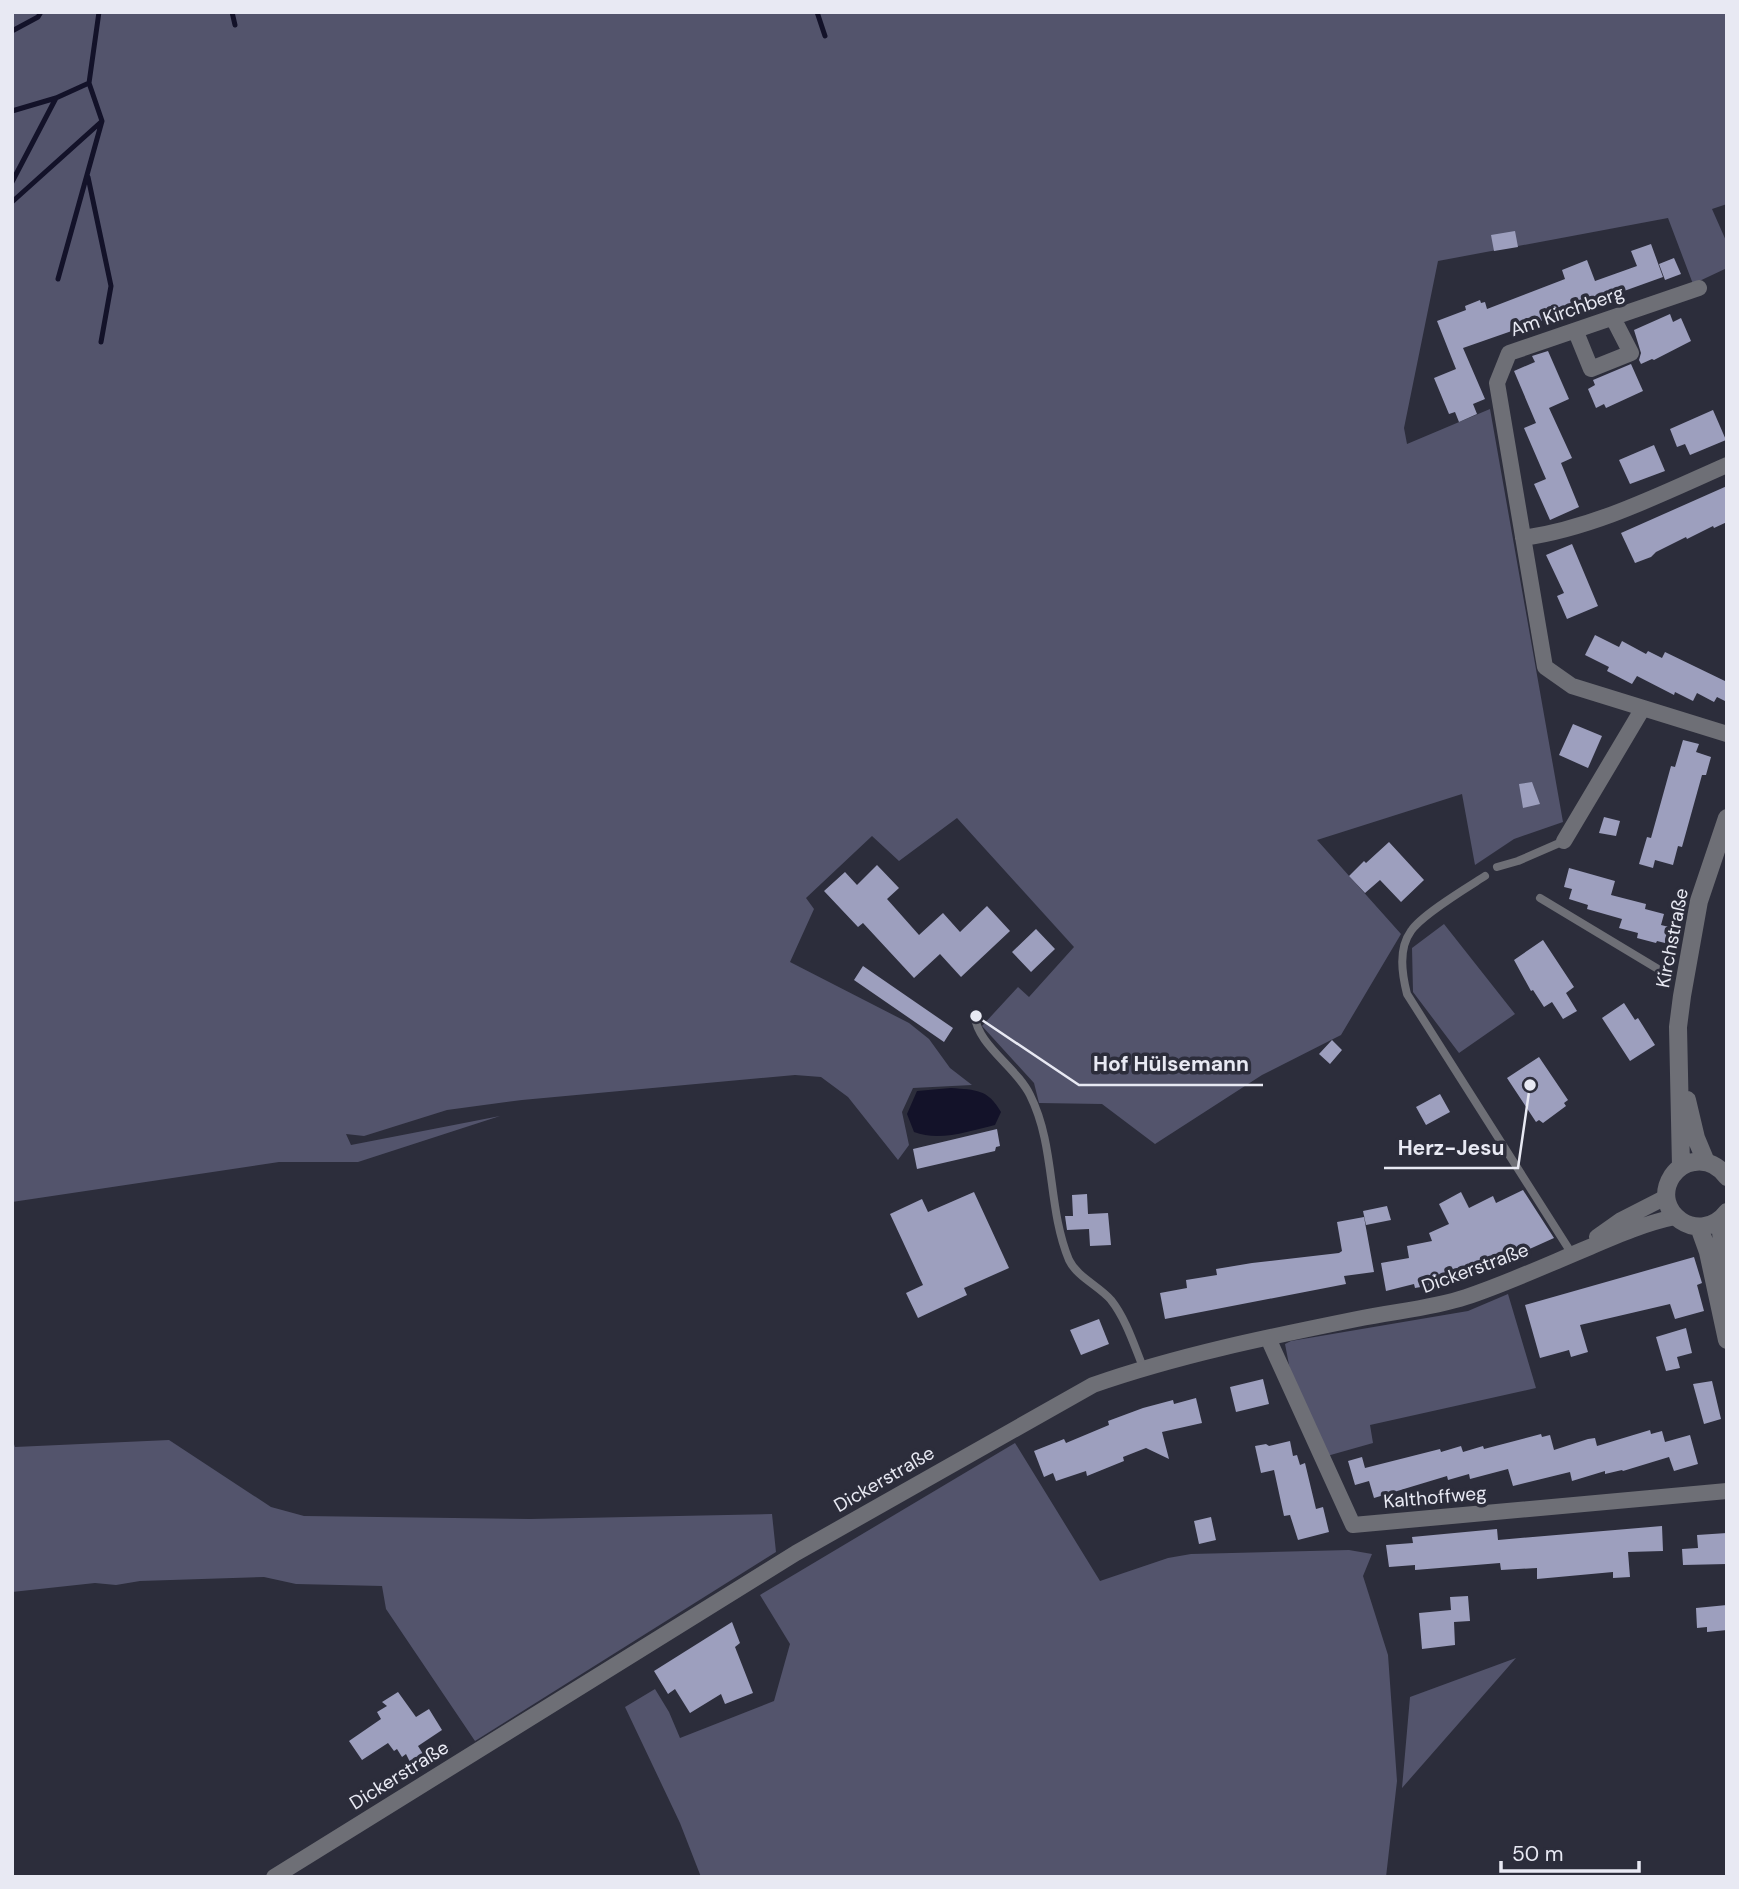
<svg xmlns="http://www.w3.org/2000/svg" width="1739" height="1889" viewBox="0 0 1739 1889" font-family="'DM Sans',sans-serif">
	<style>
		.green { fill: #53546c }
		.water { fill: #131229 }
		.lines { fill: none; stroke-linecap: round; stroke-linejoin: round }
		.stream { stroke: #131229; stroke-width: 5 }
		.building { fill: #9d9fbe }
		.service { stroke: #6e6f76; stroke-width: 8 }
		.minor { stroke: #6e6f76; stroke-width: 16 }
		.tertiary { stroke: #6e6f76; stroke-width: 18 }
		.labels { text-anchor: middle; dominant-baseline: central; stroke-width: 7; stroke-linejoin: round; paint-order: stroke }
		.street-label { font-size: 19px; fill: #e8e9f3; stroke: #2c2d3b }
		.leader { fill: none; stroke: #e8e9f3; stroke-width: 2.5 }
		.callout-dot { fill: #e8e9f3; stroke: #2c2d3b; stroke-width: 2.5 }
		.callout-label { font-size: 21px; text-anchor: middle; font-weight: bold; fill: #e8e9f3; stroke: #2c2d3b; stroke-width: 7; stroke-linejoin: round; paint-order: stroke }
	</style>
	<rect width="100%" height="100%" fill="#2c2d3b"/>
	<!-- green -->
	<path class="green" d="M12,12H1727V204L1712,209L1727,243V268L1693,284L1668,218L1438,261L1404,428L1407,444L1490,409L1563,822L1514,839L1475,865L1462,794L1317,840L1401,934L1341,1035L1262,1075L1155,1144L1102,1104L1039,1103L1034,1083L982,1026L1018,987L1029,997L1074,947L957,818L899,861L872,836L806,898L814,909L790,962L909,1023L929,1039L950,1068L972,1085L913,1088L902,1112L909,1145L898,1160L848,1097L821,1077L795,1075L522,1100L447,1110L364,1136L346,1134L351,1145L500,1116L358,1162H279L12,1202Z
		M1444,924L1515,1014L1459,1053L1413,992L1412,948Z
		M1508,1294L1536,1388L1370,1425L1373,1443L1327,1456L1290,1370L1285,1344L1291,1341L1468,1311Z
		M12,1439L15,1447L169,1440L271,1507L304,1516L530,1519L772,1514L776,1552L475,1741L386,1609L382,1586L296,1584L264,1577L140,1581L116,1585L95,1583L12,1592Z
		M1015,1443L1100,1581L1168,1558L1191,1554L1349,1550L1372,1554L1363,1576L1388,1655L1397,1781L1386,1877H701L680,1823L625,1707L655,1689L669,1712L680,1738L774,1701L790,1644L760,1595Z
		M1516,1658L1402,1788L1410,1697Z"/>
	<!-- water -->
	<path class="water" d="M951,1088C976,1090 988,1089 1001,1112L995,1125C970,1131 939,1142 914,1132L907,1114L917,1091Z"/>
	<g class="lines">
		<!-- stream -->
		<path class="stream" d="M232,12L235,25
			M817,12L825,36
			M12,31L38,17L41,12
			M12,111L56,98L89,83
			M88,177L111,286L101,342
			M12,182L56,98
			M12,202L101,122
			M58,279L102,121L89,83L99,12"/>
	</g>
	<!-- building -->
	<path class="building" d="M1515,231L1518,247L1494,251L1491,235Z
		M1651,244L1663,277L1574,309L1556,312L1558,315L1463,348L1485,399L1473,404L1477,414L1459,422L1455,412L1449,414L1434,378L1456,369L1437,321L1466,310L1465,306L1480,300L1481,303L1485,302L1487,309L1565,279L1562,270L1587,260L1595,281L1637,266L1631,251Z
		M1674,258L1681,274L1665,280L1659,264Z
		M1670,314L1673,322L1681,318L1691,341L1654,360L1652,359L1641,364L1639,360L1641,353L1634,330Z
		M1548,351L1569,399L1549,408L1572,458L1561,463L1579,507L1550,520L1534,484L1546,479L1524,428L1536,423L1514,371L1535,362L1532,356Z
		M1631,364L1643,391L1606,408L1604,404L1596,408L1588,389L1595,385L1593,380Z
		M1713,410L1726,440L1690,455L1685,444L1677,447L1670,429Z
		M1654,445L1665,471L1630,484L1619,460Z
		M1727,486V522L1714,528L1713,526L1687,539L1686,537L1656,552L1651,557L1635,563L1621,533Z
		M1572,544L1598,606L1567,619L1557,596L1564,593L1546,555Z
		M1595,635L1619,647L1622,641L1646,654L1648,651L1662,658L1665,652L1727,682V702L1717,697L1714,702L1697,693L1693,701L1675,692L1674,695L1637,676L1632,684L1607,671L1609,667L1585,655Z
		M1573,724L1602,736L1588,768L1559,755Z
		M1683,740L1699,744L1696,752L1711,757L1706,775H1702L1682,847L1678,846L1673,865L1655,860L1653,868L1639,864L1647,837L1651,838L1671,766L1675,767Z
		M1532,782L1540,804L1523,808L1519,784Z
		M1604,817L1620,821L1616,836L1599,833Z
		M1389,842L1424,880L1401,902L1380,880L1365,893L1349,876L1364,861L1366,863Z
		M877,865L899,888L887,899L919,935L943,913L960,932L987,906L1010,931L961,977L940,954L914,978L863,923L858,927L824,891L845,872L857,885Z
		M1569,868L1615,881L1611,895L1646,904L1645,909L1664,914L1661,925L1669,927L1665,943L1657,941L1656,943L1637,938L1638,933L1619,928L1622,919L1587,909L1588,905L1569,899L1572,889L1564,887Z
		M1036,929L1055,949L1031,972L1012,952Z
		M1543,940L1574,987L1566,993L1577,1011L1563,1019L1552,1002L1544,1007L1533,990L1531,991L1514,960Z
		M863,966L953,1028L944,1042L854,980Z
		M1624,1003L1635,1020L1638,1018L1655,1045L1630,1061L1602,1018Z
		M1332,1040L1342,1050L1330,1064L1319,1054Z
		M1539,1057L1568,1100L1564,1103L1566,1106L1543,1123L1539,1120L1536,1122L1507,1078Z
		M1440,1094L1450,1112L1426,1125L1416,1107Z
		M997,1129L1000,1146L996,1147L995,1151L917,1169L913,1149Z
		M1523,1190L1554,1238L1460,1280L1415,1288L1414,1284L1386,1291L1381,1263L1409,1258L1407,1246L1432,1241L1429,1233L1449,1224L1439,1204L1461,1192L1469,1208L1493,1196L1496,1203Z
		M974,1192L1009,1268L964,1288L967,1295L918,1318L906,1293L923,1285L890,1214L922,1199L928,1212Z
		M1087,1194L1088,1214L1108,1213L1111,1245L1090,1246L1089,1229L1067,1230L1065,1216H1073L1072,1195Z
		M1387,1206L1391,1220L1366,1225L1363,1211Z
		M1364,1217L1374,1272L1344,1276L1346,1284L1165,1319L1160,1293L1187,1288L1186,1280L1217,1275L1216,1269L1252,1263L1339,1253L1342,1251L1337,1222Z
		M1694,1257L1702,1283L1697,1285L1704,1311L1675,1319L1670,1304L1580,1325L1588,1352L1571,1357L1569,1350L1540,1358L1525,1305Z
		M1099,1319L1109,1344L1081,1355L1070,1330Z
		M1686,1328L1692,1353L1677,1357L1680,1368L1666,1371L1656,1337Z
		M1263,1379L1269,1404L1236,1412L1230,1387Z
		M1712,1381L1721,1419L1704,1424L1693,1384Z
		M1196,1398L1202,1423L1162,1432L1169,1459L1146,1448L1123,1457L1124,1461L1087,1476L1086,1471L1056,1481L1053,1473L1044,1477L1034,1451L1064,1439L1066,1443L1109,1425L1108,1421L1143,1408L1173,1400L1174,1404Z
		M1650,1430L1651,1434L1662,1431L1665,1442L1690,1435L1698,1464L1674,1471L1669,1457L1623,1471L1622,1470L1605,1474V1471L1572,1481L1570,1472L1513,1486L1508,1469L1470,1479L1469,1474L1448,1480L1447,1476L1374,1498L1369,1481L1355,1485L1348,1461L1362,1457L1365,1468L1440,1449L1441,1452L1461,1446L1463,1452L1483,1446L1484,1449L1541,1434L1542,1437L1550,1435L1554,1450L1588,1439L1595,1438L1597,1446Z
		M1290,1441L1293,1456L1297,1455L1300,1465L1305,1463L1316,1509L1323,1507L1329,1532L1298,1540L1290,1515L1284,1516L1274,1470L1261,1473L1255,1446L1266,1444L1269,1446Z
		M1211,1517L1216,1540L1199,1544L1194,1521Z
		M1662,1526L1663,1551L1628,1552L1630,1577L1613,1578V1572L1537,1579V1568L1501,1570L1500,1563L1415,1570V1565L1389,1567L1386,1545L1413,1543L1412,1537L1497,1529L1498,1540Z
		M1727,1533V1564L1683,1565L1682,1549L1698,1548L1697,1535Z
		M1468,1596L1470,1621L1454,1622L1455,1645L1422,1649L1419,1613L1451,1610L1450,1597Z
		M1727,1605V1630L1707,1632V1627L1697,1628L1696,1608Z
		M732,1622L740,1643L735,1647L753,1693L725,1704L721,1694L690,1713L675,1689L668,1694L654,1671Z
		M398,1692L416,1717L429,1709L442,1730L418,1746L423,1754L410,1762L406,1754L402,1757L397,1749L394,1751L388,1743L362,1760L349,1741L381,1719L377,1712L387,1706L382,1702Z"/>
	<g class="lines">
		<!-- service -->
		<path class="service" d="M1497,867L1518,861L1564,841
			M1485,876C1468,887 1421,915 1411,931C1398,949 1402,974 1407,994L1572,1254
			M1540,898L1658,969
			M974,1013C977,1046 1016,1066 1030,1095C1056,1147 1047,1207 1069,1260C1077,1277 1099,1286 1111,1300C1126,1319 1134,1345 1143,1367"/>
		<!-- minor -->
		<path class="minor" d="M1699,288L1509,353L1497,383L1545,667L1572,686L1727,734
			M1576,332L1591,369L1631,353L1613,318
			M1523,538C1594,528 1661,494 1727,465
			M1564,841L1643,708
			M1597,1237L1621,1220L1666,1197
			M1268,1338L1353,1525L1727,1491
			M274,1877L796,1553L1093,1385C1179,1355 1268,1337 1357,1319C1394,1311 1430,1309 1466,1297C1508,1283 1549,1264 1590,1247C1618,1235 1646,1223 1675,1217"/>
		<!-- tertiary -->
		<path class="tertiary" d="M1687,1100L1696,1138L1706,1162
			M1681,1167L1678,1027L1682,996L1699,901L1727,818
			M1727,1177C1719,1166 1707,1160 1694,1162C1685,1163 1677,1169 1672,1176C1649,1212 1700,1247 1727,1212
			M1720,1220L1726,1289
			M1699,1227L1708,1252L1727,1340"/>
	</g>
	<g class="labels">
		<!-- street labels -->
		<g class="street-label">
			<text transform="translate(1567 311) rotate(-19)">Am Kirchberg</text>
			<text transform="translate(1672 938) rotate(-79)">Kirchstraße</text>
			<text transform="translate(1475 1268) rotate(-20)">Dickerstraße</text>
			<text transform="translate(884 1479) rotate(-30)">Dickerstraße</text>
			<text transform="translate(1435 1497) rotate(-5)">Kalthoffweg</text>
			<text transform="translate(399 1775) rotate(-32)">Dickerstraße</text>
		</g>
	</g>
	<!-- callouts -->
	<path class="leader" d="M976 1016L1079 1085H1263M1530 1085L1518 1168H1384"/>
	<g class="callout-dot">
		<circle cx="976" cy="1016" r="7"/>
		<circle cx="1530" cy="1085" r="7"/>
	</g>
	<g class="callout-label">
		<text x="1171" y="1071">Hof Hülsemann</text>
		<text x="1451" y="1155">Herz-Jesu</text>
	</g>
	<!-- border -->
	<rect width="1739" height="1889" fill="none" stroke="#e8e9f3" stroke-width="28"/>
	<!-- scale -->
	<path d="M1501 1861v10h138v-10" fill="none" stroke="#e8e9f3" stroke-width="3.5"/>
	<text x="1512" y="1861" font-size="21" fill="#e8e9f3" stroke="#2c2d3b" stroke-width="5" paint-order="stroke">50 m</text>
</svg>
